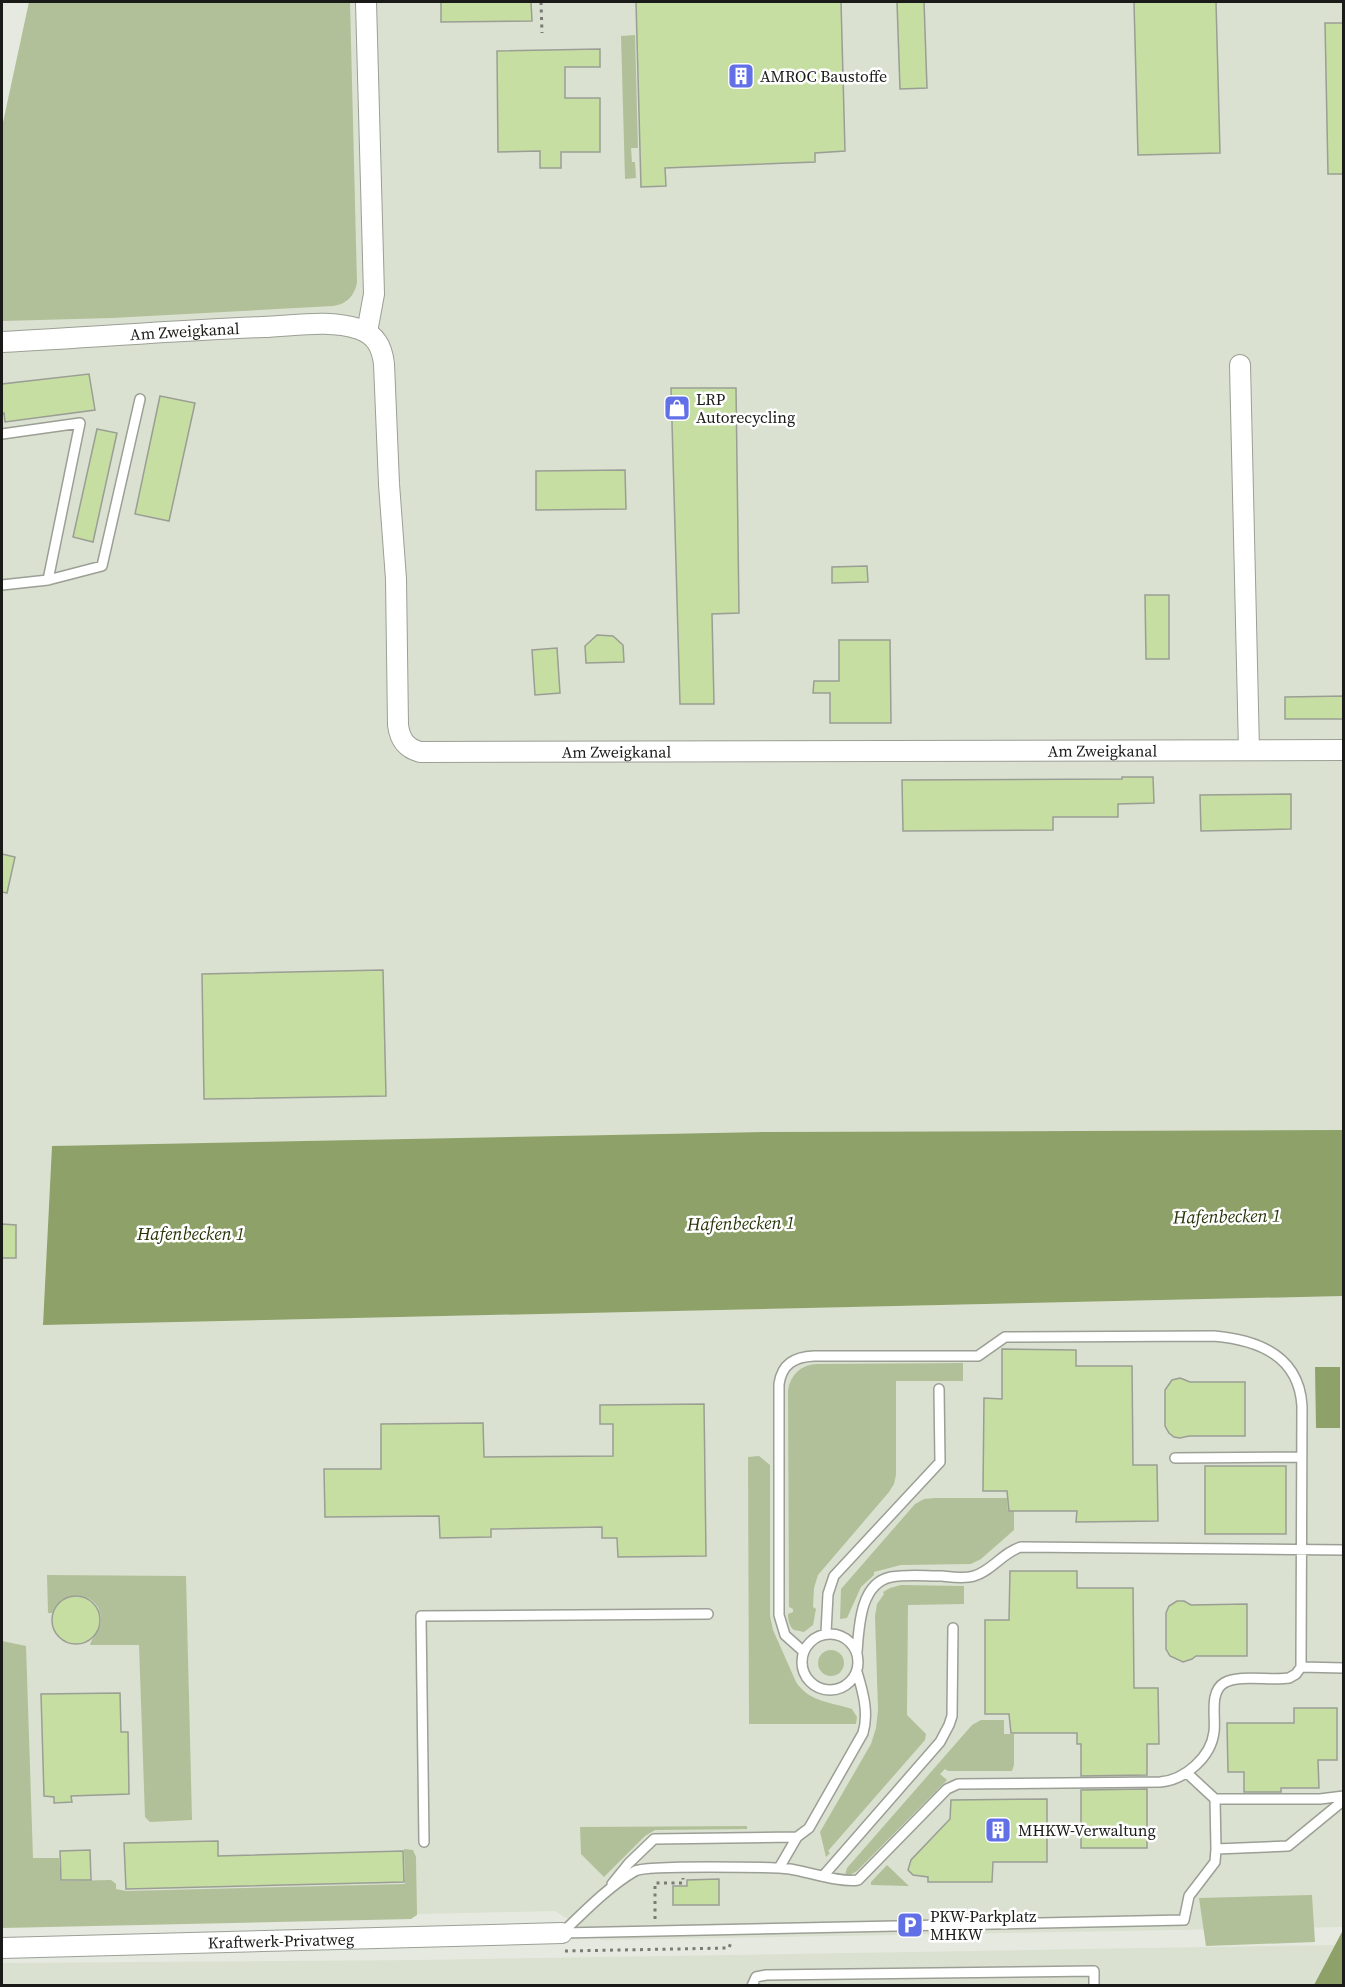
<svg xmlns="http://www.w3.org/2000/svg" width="1345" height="1987" viewBox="0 0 1345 1987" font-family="'Source Serif 4',serif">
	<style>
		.built { fill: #dae1d0 }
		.green { fill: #b1c099 }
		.water { fill: #8da168 }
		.building { fill: #c7dea2; stroke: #9a9e95; stroke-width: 1.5 }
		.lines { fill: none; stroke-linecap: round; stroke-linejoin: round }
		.lane-casing { stroke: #9b9f95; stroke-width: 12 }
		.street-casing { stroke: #9b9f95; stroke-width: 22 }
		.path { stroke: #797b75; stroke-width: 3; stroke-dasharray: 3 4.5; stroke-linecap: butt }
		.lane { stroke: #fff; stroke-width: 9 }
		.street { stroke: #fff; stroke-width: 20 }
		.labels { text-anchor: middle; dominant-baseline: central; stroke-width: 5; stroke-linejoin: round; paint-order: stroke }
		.poi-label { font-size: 16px; fill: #1a1b18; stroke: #fff; text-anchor: start }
		.street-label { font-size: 16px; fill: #1a1b18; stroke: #fff }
		.water-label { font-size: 18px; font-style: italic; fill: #273408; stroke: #fff }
	</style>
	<rect width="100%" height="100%" fill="#e5e9df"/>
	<!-- built -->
	<path class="built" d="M29,2H1343V1130L768,1132L52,1146L43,1325L1343,1296V1927L602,1940L555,1911L2,1923V134Z
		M1337,1945L1314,1986H2V1963L421,1960Z"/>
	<!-- green -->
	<path class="green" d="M29,2H350L357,283C354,296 347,304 333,306L112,318L2,321V127Z
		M635,35L638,148H631L632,162H635L636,178L625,179L621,36Z
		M963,1363V1381H896V1475L894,1484L889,1492L818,1575L814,1588L813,1607L816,1609L813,1625L804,1632L794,1630C789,1626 788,1620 788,1614L793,1612V1609L789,1607L788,1390C791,1374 801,1365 816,1364Z
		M759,1456L770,1465V1616L773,1630L796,1682C809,1702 831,1702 852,1709L857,1717L856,1724H749L748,1457Z
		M935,1498H1007L1008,1511H1014V1530L981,1559L971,1564L901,1565L874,1572V1575L861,1587L847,1618L840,1619L841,1589L915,1504L924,1499Z
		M47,1575L186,1576L192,1820L150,1822L145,1817L139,1645H90C92,1636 101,1631 101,1620C101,1591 63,1587 52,1613H48Z
		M901,1585L964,1586V1604L908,1605L907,1715L926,1734L925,1740L828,1851L830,1853L826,1857L820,1832L871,1744L876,1728L878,1710L875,1616L877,1604L884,1594L883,1592L890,1588Z
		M2,1641L26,1646L33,1858H59L61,1881L111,1880L116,1884V1889L126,1891L405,1884L404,1849L413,1850L416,1857L417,1915L411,1919L2,1928Z
		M818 1663a13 13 0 1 1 26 0a13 13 0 1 1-26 0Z
		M981,1720H1004V1734H1014V1765L1012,1771H948L945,1769L940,1774L947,1780L857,1871L850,1875H845L847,1868L972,1725Z
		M747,1826V1829L655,1830L645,1836L604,1877L581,1854L580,1827Z
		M887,1865L909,1886L871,1885V1882Z
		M1312,1895L1315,1942L1206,1946L1199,1898Z"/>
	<!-- water -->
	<path class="water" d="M1343,1130V1296L43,1325L52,1146L768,1132Z
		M1315,1367H1340V1428H1316Z
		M1343,1930V1985H1314Z"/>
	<!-- building -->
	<path class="building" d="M441,2H531L532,21L441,22Z
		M636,2H841L845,151L815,153V162L665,168L666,186L641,187Z
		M897,2H924L927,88L900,89Z
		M1134,2H1216L1220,153L1138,155Z
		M1325,23H1344V174H1328Z
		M600,49V67H565V98H600V152H561V168H540V151L498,152L497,51Z
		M89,374L95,410L5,422L4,413L2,414V384Z
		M671,388H736L739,613L712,614L714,704H680Z
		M160,396L195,403L169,521L135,514Z
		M97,429L117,433L93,542L73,537Z
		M625,470L626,509L536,510V471Z
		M867,566L868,582L832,583V567Z
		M1145,595H1169V659H1146Z
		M597,635L613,636L623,645L624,662L586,663L585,646Z
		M839,640H890L891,723H830V693H813L814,681H839Z
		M557,648L560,693L535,695L532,650Z
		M1344,696V719H1285V697Z
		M1122,777H1153L1154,803L1118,804V817H1053V830L903,831L902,780L1122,779Z
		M1291,794V829L1201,831L1200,795Z
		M2,854L15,857L7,893L2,892Z
		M383,970L386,1096L204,1099L202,974Z
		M2,1224L16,1225V1258H2Z
		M1002,1349L1076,1350V1366H1132L1133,1465H1157L1158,1521L1076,1522L1077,1511H1009L1007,1491H983L984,1398L1002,1399Z
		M1180,1378L1190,1382H1245V1436H1189L1180,1438L1174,1437L1169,1433L1165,1426V1390L1172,1380Z
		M704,1404L706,1556L618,1557L617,1538H602V1527L491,1529V1537L440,1538L439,1516L325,1517L324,1469H381V1424L483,1423L484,1457L613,1456V1424H600V1405Z
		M1205,1466H1286V1534H1205Z
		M1010,1571H1077V1588H1133L1134,1688H1158L1159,1744H1147V1775L1081,1776V1744H1077V1733H1011L1009,1714H985V1620H1009Z
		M52 1620a24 24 0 1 1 48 0a24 24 0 1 1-48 0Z
		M1177,1601H1184L1191,1605L1247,1604V1656H1196L1192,1659L1183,1662L1170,1656L1166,1649V1613L1169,1606Z
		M120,1693L121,1732H128L129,1794L71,1796L72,1802L54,1803V1797L44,1796L41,1694Z
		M1294,1708H1337V1760H1318L1319,1788H1281V1792H1244V1772H1228L1227,1723H1294Z
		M1147,1789V1848H1081V1790Z
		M1047,1799V1862H993L992,1882H928V1877L913,1875L908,1870L911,1860L950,1819L951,1800Z
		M218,1841V1856L403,1851L404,1882L126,1889L124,1843Z
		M90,1850L91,1880H61L60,1851Z
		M719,1879V1905H673V1886H687V1880Z"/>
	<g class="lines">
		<defs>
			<path id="lane" d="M2,434L80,423L48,580L2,585
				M48,580L102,566L140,399
				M1175,1458L1301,1457
				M826,1633L828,1594L834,1576L940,1462L939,1389
				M802 1662a28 28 0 1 1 56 0a28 28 0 1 1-56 0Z
				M857,1652C859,1627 860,1583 891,1577C907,1574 925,1576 942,1576C952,1577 964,1579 974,1576C992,1571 1003,1552 1021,1547L1344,1550
				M1301,1667L1344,1668
				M1187,1773L1215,1799L1216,1849
				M1215,1799H1320L1344,1796
				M424,1842L421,1616L708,1614
				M779,1868L797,1837L809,1828L863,1733C869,1713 863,1692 857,1672
				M824,1875L940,1742L949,1725L952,1716L953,1628
				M612,1884L629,1863L654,1839L797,1837
				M562,1933C585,1911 608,1887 635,1871C646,1865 772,1867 790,1869C809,1872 841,1883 858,1880L947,1789L958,1784L1160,1782C1185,1780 1211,1757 1214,1732C1216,1717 1209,1692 1224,1683C1239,1674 1271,1681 1289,1678L1296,1674L1301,1667L1302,1406C1299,1356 1259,1340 1214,1336L1005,1337L978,1356H814C794,1357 782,1364 779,1384V1615L785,1635L804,1652
				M562,1933L1184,1920L1189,1896L1215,1862L1216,1849L1288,1846L1344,1800
				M752,1986L756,1977L766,1975L1094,1971V1986"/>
			<g id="street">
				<path d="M366,2L374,294L367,332"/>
				<path id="s1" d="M2,342C89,338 176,330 263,327C294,326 329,319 359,329C376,335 382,347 384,364L389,484L396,579L398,725C400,740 406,748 420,752L1344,750"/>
				<path d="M1240,365L1249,750"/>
				<path id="s2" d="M2,1948L562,1933"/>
			</g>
		</defs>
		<!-- lane casing -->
		<use href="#lane" class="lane-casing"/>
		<!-- street casing -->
		<use href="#street" class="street-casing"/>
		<!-- path -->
		<path class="path" d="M541,2L542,33
			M655,1919V1883H683V1878
			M565,1951L729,1948L731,1942"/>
		<!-- lane -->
		<use href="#lane" class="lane"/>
		<!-- street -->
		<use href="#street" class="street"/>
	</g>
	<!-- icons -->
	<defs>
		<symbol id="building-square" viewBox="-11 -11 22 22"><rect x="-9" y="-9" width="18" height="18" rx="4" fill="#6270e8" stroke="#fff"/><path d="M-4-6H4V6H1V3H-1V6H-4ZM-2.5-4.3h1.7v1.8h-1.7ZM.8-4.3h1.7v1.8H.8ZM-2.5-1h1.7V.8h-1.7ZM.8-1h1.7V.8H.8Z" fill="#fff"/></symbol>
		<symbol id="shop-square" viewBox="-11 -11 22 22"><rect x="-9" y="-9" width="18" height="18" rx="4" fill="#6270e8" stroke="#fff"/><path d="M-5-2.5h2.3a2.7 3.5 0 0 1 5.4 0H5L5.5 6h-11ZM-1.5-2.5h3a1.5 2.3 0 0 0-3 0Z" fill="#fff"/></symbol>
		<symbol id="parking-square" viewBox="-11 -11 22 22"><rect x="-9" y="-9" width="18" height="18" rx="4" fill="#6270e8" stroke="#fff"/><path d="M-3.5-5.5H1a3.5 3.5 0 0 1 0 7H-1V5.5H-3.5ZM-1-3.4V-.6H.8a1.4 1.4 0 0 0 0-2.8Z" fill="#fff"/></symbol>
	</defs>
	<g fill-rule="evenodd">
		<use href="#building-square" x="726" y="61" width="30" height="30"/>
		<use href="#shop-square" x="662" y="393" width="30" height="30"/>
		<use href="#building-square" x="983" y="1815" width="30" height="30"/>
		<use href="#parking-square" x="895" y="1910" width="30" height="30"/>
	</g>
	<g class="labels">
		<!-- poi labels -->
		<g class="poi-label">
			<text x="760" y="76">AMROC Baustoffe</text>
			<text x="696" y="399">LRP<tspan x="696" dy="18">Autorecycling</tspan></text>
			<text x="1018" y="1830">MHKW-Verwaltung</text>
			<text x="930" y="1916">PKW-Parkplatz<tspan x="930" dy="18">MHKW</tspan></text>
		</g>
		<!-- street labels -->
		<g class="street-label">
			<text stroke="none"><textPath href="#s1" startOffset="183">Am Zweigkanal</textPath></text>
			<text stroke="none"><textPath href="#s1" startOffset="1485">Am Zweigkanal</textPath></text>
			<text stroke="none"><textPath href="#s1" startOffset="999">Am Zweigkanal</textPath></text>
			<text stroke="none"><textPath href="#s2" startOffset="279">Kraftwerk-Privatweg</textPath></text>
		</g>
		<!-- water labels -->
		<g class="water-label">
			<text transform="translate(1227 1216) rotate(-1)">Hafenbecken 1</text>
			<text transform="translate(741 1223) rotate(-1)">Hafenbecken 1</text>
			<text x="191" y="1233">Hafenbecken 1</text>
		</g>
	</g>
	<!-- border -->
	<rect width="1345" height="1987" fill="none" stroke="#1a1b18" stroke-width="6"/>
</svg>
